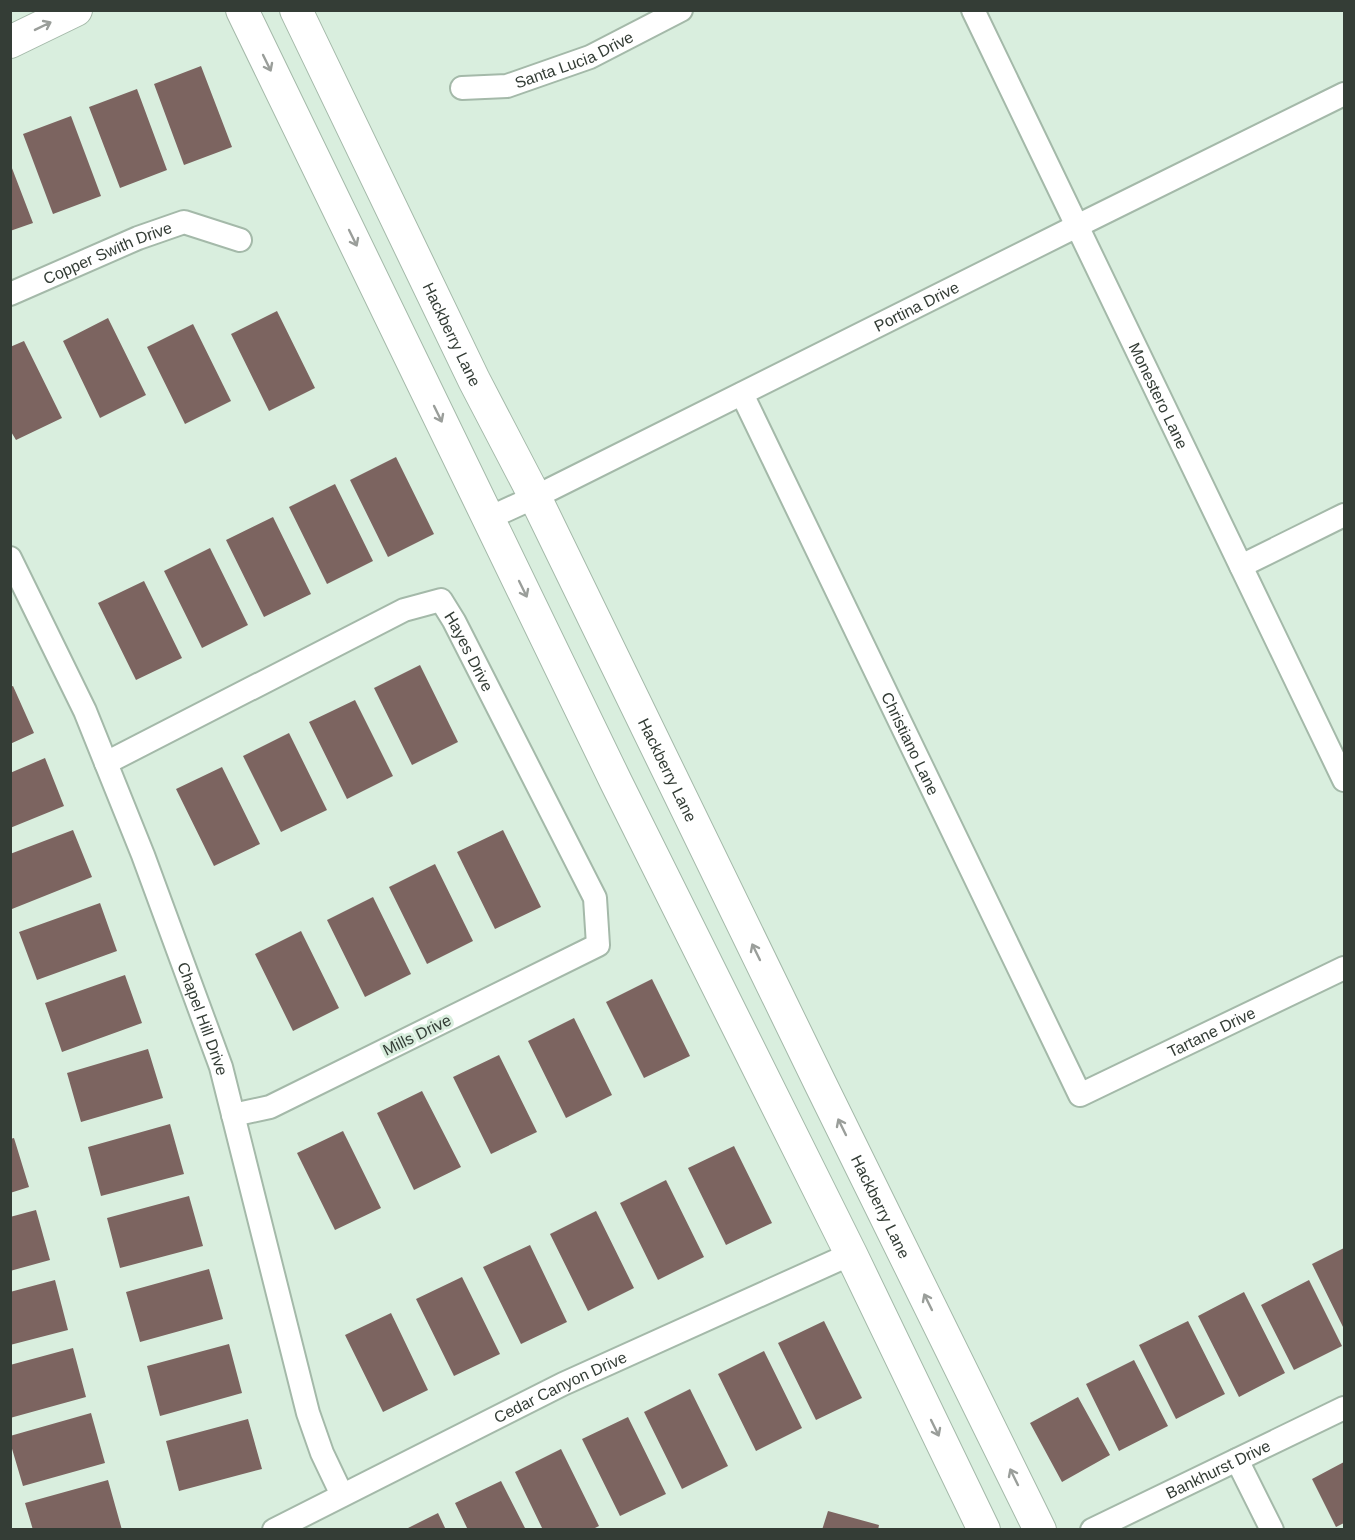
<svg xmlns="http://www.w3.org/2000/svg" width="1355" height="1540" viewBox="0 0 1355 1540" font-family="Helvetica,sans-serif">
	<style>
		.building { fill: #7c6460 }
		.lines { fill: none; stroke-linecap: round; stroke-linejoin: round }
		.street-casing { stroke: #a4b9a9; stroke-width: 26 }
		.secondary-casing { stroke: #a4b9a9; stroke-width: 34 }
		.street { stroke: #fff; stroke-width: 22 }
		.secondary { stroke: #fff; stroke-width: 32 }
		.oneway { stroke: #9a9e9a }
		.labels { text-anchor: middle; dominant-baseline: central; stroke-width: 6; stroke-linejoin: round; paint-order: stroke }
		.street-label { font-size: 16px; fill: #343d36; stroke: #d9eede }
	</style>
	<rect width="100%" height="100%" fill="#d9eede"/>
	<!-- building -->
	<path class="building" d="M201,66L232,147L184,165L154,84Z
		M137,89L167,170L120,188L89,107Z
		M71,116L101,196L53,214L23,134Z
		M10,163L33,223L10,231Z
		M277,311L315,388L269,411L231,334Z
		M108,318L146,395L100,418L63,341Z
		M193,324L231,401L185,424L147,347Z
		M24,341L62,418L16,440L10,430V347Z
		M396,457L434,534L388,557L350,480Z
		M335,484L373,561L327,584L289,507Z
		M273,517L311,594L264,617L226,540Z
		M210,548L248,625L202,648L164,571Z
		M144,581L182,658L136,680L98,603Z
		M420,665L458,742L412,765L374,688Z
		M13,686L34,733L10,744V687Z
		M355,700L393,776L347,799L309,722Z
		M289,733L327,810L281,832L243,756Z
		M45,758L64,806L10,828V773Z
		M222,767L260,844L214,866L176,789Z
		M73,830L92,877L12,909L10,904V854Z
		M503,830L541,907L495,929L457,852Z
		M435,864L473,941L427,964L389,887Z
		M373,897L411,974L365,997L327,920Z
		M100,903L117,951L37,980L19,932Z
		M301,931L339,1008L293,1031L255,954Z
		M125,975L142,1023L62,1052L45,1003Z
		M652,979L690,1056L644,1078L606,1002Z
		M574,1018L612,1095L566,1118L528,1041Z
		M148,1049L163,1098L81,1122L67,1073Z
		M499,1055L537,1132L491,1154L453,1077Z
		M422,1091L461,1167L414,1190L377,1113Z
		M170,1124L184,1174L101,1196L88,1147Z
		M343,1131L381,1208L335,1230L297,1153Z
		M14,1138L29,1187L10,1193V1139Z
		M734,1146L772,1223L726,1245L688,1168Z
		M666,1180L704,1257L658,1280L620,1203Z
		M189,1196L203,1246L120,1268L107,1218Z
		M36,1210L50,1260L10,1271V1217Z
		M596,1211L634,1288L588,1311L550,1234Z
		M530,1245L567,1322L521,1344L483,1267Z
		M1344,1248V1329L1312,1264Z
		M209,1269L223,1319L140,1342L126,1292Z
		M462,1277L500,1354L454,1376L416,1299Z
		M55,1280L68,1330L10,1345V1292Z
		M1309,1280L1342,1346L1294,1370L1261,1305Z
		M1244,1292L1285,1373L1239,1397L1198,1316Z
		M391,1313L428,1390L383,1412L345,1335Z
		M824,1321L862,1398L816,1420L778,1343Z
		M1188,1321L1225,1394L1176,1419L1139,1345Z
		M229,1344L242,1393L160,1416L147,1366Z
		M73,1348L86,1397L10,1418V1365Z
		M764,1351L802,1428L756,1451L718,1374Z
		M1134,1360L1168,1426L1119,1451L1086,1384Z
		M690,1389L728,1466L682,1489L644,1412Z
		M1078,1397L1110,1455L1062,1482L1030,1423Z
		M91,1413L105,1463L23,1486L10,1442V1436Z
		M628,1417L666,1494L620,1516L582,1439Z
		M248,1419L262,1469L179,1491L166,1441Z
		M561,1449L599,1526L591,1530H543L515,1472Z
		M1344,1462V1523L1336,1527L1312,1479Z
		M108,1480L122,1530H33L25,1503Z
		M501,1481L526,1530H468L455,1503Z
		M828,1511L879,1525L878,1530H822Z
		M438,1513L446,1530H404Z"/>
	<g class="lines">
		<defs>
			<g id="street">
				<path id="s1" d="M973,10L1344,780"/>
				<path id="s2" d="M462,88L507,86L590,57L681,10"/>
				<path id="s3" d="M10,294L138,238L184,222L240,240"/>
				<path id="s4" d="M742,394L1080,1095L1344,968"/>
				<path id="s5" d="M489,518L535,497L1077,226L1344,94"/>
				<path id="s6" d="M10,558L85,711L143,855L221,1067L308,1413L322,1453L342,1495"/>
				<path d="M1241,566L1344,515"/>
				<path id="s7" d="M106,763L404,610L441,600L454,621L595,898L598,945L270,1107L233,1115"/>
				<path d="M1237,1460L1272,1530"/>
				<path id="s8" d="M274,1530L563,1384L851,1254"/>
				<path id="s9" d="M1092,1530L1344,1408"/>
			</g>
			<g id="secondary">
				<path d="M242,10L616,782L851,1254L984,1530"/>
				<path id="s10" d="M296,10L474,380L535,497L820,1083L1040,1530"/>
				<path d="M10,42L76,10"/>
			</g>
		</defs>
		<!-- street casing -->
		<use href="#street" class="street-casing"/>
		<!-- secondary casing -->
		<use href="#secondary" class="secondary-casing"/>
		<!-- street -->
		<use href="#street" class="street"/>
		<!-- secondary -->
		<use href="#secondary" class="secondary"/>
	</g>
	<!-- one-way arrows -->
	<defs><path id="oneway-shaft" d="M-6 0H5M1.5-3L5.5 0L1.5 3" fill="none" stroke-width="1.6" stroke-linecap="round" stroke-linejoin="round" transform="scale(1.5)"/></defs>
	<g class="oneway">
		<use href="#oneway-shaft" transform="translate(43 26) rotate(-26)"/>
		<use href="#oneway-shaft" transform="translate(267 63) rotate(64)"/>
		<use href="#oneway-shaft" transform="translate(353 238) rotate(64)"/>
		<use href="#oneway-shaft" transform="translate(438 414) rotate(64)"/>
		<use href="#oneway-shaft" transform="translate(523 589) rotate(64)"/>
		<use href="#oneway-shaft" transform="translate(756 952) rotate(-116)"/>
		<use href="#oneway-shaft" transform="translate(842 1127) rotate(-116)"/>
		<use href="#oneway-shaft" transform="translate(928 1302) rotate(-116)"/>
		<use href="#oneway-shaft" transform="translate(935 1428) rotate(64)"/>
		<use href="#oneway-shaft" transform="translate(1014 1477) rotate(-116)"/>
	</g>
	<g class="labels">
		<!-- street labels -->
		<g class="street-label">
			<text stroke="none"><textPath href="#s2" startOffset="117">Santa Lucia Drive</textPath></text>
			<text stroke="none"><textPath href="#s3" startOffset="106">Copper Swith Drive</textPath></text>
			<text stroke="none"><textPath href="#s5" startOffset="477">Portina Drive</textPath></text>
			<text stroke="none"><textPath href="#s10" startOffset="360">Hackberry Lane</textPath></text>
			<text stroke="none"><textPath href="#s1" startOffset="428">Monestero Lane</textPath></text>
			<text stroke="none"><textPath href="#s7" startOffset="432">Hayes Drive</textPath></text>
			<text stroke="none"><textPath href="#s4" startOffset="388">Christiano Lane</textPath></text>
			<text stroke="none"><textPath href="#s10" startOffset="846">Hackberry Lane</textPath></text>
			<text stroke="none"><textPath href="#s6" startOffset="500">Chapel Hill Drive</textPath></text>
			<text stroke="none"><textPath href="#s4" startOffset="924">Tartane Drive</textPath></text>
			<text transform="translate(417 1035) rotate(-26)">Mills Drive</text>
			<text stroke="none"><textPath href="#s10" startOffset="1332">Hackberry Lane</textPath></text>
			<text stroke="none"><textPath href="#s8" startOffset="320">Cedar Canyon Drive</textPath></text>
			<text stroke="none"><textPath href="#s9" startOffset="140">Bankhurst Drive</textPath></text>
		</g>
	</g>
	<!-- border -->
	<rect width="1355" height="1540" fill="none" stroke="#343d36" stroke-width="24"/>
</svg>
